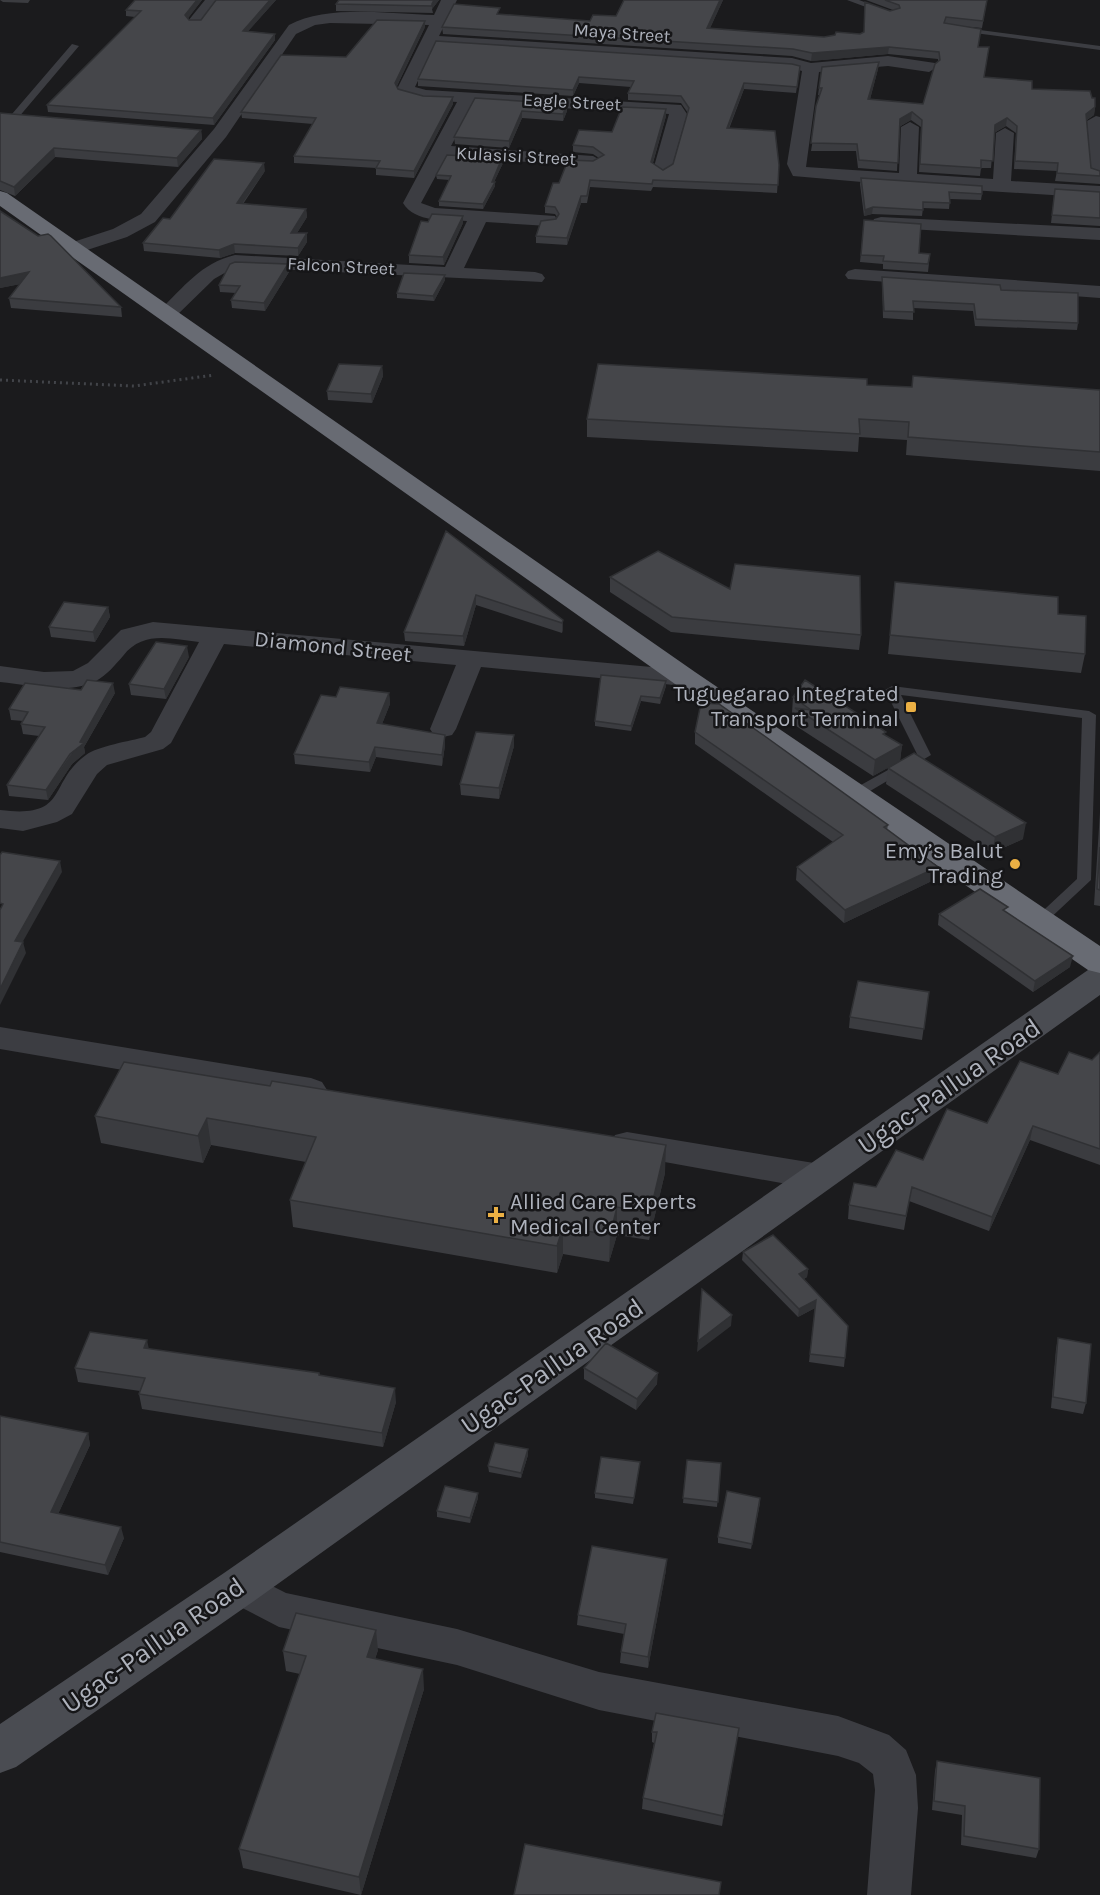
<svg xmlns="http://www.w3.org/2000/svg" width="1100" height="1895" viewBox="0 0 1100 1895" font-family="Karla,sans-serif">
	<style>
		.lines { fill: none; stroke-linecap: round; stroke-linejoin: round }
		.path { stroke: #424449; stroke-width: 3; stroke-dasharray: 2 4; stroke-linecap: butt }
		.lane { fill: #3c3d42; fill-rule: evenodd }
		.street { fill: #3c3d42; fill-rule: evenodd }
		.secondary { fill: #4a4c52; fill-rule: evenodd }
		.highway { fill: #686b73; fill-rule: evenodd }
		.wall { fill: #3b3c40 }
		.shaded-wall { fill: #303134 }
		.building { fill: #45464a; stroke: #303134; stroke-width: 1.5 }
		.poi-dot { fill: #ebb044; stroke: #161618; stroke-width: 2 }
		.labels { text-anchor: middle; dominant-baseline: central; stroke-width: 5; stroke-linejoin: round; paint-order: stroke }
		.far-street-label { font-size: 18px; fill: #aeb2bc; stroke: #161618 }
		.street-label { font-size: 22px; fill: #aeb2bc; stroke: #161618 }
		.poi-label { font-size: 22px; fill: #aeb2bc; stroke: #161618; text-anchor: end }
		.near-street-label { font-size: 27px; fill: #aeb2bc; stroke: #161618 }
	</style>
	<rect width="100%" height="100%" fill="#1b1b1d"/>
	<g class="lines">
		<!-- path -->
		<path class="path" d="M0,380L134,386L214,375"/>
		<!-- lane -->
		<path class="lane" d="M847,0H859L889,11L882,13Z
			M957,27L1100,46V50L960,31H957Z
			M72,44L79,46L18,118H12V114Z
			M892,686L1089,711L1096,715L1091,880L1044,924H1034L1032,921L1077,879L1082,718L901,695L931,755L860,797H850L848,794L850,791L917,754L885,690Z"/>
		<!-- street -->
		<path class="street" d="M205,0H221L202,24H190L188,21Z
			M441,0H457L439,36L792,58L811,63L888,56L935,63L937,67L929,72L888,66L819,72L806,167L899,173L901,127L910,122L919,127L917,174L993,179L996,133L1005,128L1014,133L1011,181L1100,186V198L908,186L793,176L787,164L802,71L792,68L435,45L415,87L426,90L681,105L687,114L671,170L662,175L653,170L669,114L474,103L451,146L593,156L602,161L593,166L446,157L421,203L435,208L555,216L557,220L555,224L548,226L486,222L464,268L535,272L542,274L545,278L542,282L235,267L214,279L174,318H160L157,314L160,310C184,287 201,263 235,255L445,267L467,221C446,220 415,223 403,203L457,102L424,100L399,93L397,89L429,25L330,23L315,25L296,34L226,137L155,222L127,237L81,252H67L64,248L67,244L113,229L141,214L214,129L289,25C327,4 391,14 434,15Z
			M1096,116L1100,117V179L1091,174L1087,121Z
			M881,217L1100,228V240L874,227L872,223L874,219Z
			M855,269L1100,286V298L848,279L845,275L848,271Z
			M153,622L685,670L694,673L698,678L694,683L685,686L481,667L456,729L452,735L443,737L434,735L430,729L456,665L224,644L171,743L163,749L107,765L97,774L72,814L57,822L23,831L0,828V810C70,819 47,783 86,755C98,746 130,741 145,737L151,732L199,642C171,639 143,630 123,656C115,665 107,675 96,681C66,695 31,685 0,682V666L44,672L73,671L88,663L121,630Z
			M0,1027L311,1078L322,1082L327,1090L322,1098L311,1102L0,1049Z
			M627,1132L820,1164L832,1168L837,1177L832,1186L820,1190L615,1153L610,1144L615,1135Z
			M239,1569L286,1593L457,1629L599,1672L838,1716L889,1735L906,1750L916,1775L918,1808L911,1895H867L875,1790L873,1774L859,1763L838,1756L599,1710L457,1665L279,1627L225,1599L219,1587L225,1575Z"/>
		<!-- secondary -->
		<path class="secondary" d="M1100,967V995L254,1601L16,1767L0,1773V1724L224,1573L1088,970Z"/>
		<!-- highway -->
		<path class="highway" d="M0,191L7,193L695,672L1100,946V973L1088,970L675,684L0,206Z"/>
	</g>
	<!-- wall -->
	<path class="wall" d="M0,0H30L28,3L3,2Z
		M202,0L188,18L189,20H201L216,0H276L248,31L275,34V40L214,125L48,112L47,105L135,17L126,16V10Z
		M339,0H439L432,9L433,13L336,11V4Z
		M624,0H723L710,28L824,37L860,34L864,32L890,11L893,10L866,0H987L982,28L959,26L979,47L985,77L1032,89L1092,98L1095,107L1094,115L1087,120L1091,168L1100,171V184L1055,181L1057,171L1014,169L1016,133L1006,126L994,133L991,168H981L980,176L919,172L921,127L911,120L899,127L897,171L858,168L856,151H811L820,95H818L822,67L879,62L878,69L870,99L923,104L938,62V59L888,54L811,61L792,56L443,34L442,27L501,14L590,21L616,16Z
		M425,27L397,86L398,89L423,96L453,97V104L414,178L376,175V168L294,163V156L313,124L242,118L241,112L346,57Z
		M799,73L796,93L744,89L729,129L779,165L777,193L653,187L651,191L590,187L587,203H581L567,245L536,243V236L557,217L555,214L545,213V206L559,183L599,158L593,154L573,152V145L612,132L666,109V116L653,163L663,170L673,164L688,113L681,103L628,100V93L631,87L579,83L573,96L418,86V79Z
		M475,98L567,111L563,121L522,118L509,148L455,144L454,137Z
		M0,113L201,130L202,139L178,167L55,157L15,196L0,190Z
		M502,158L503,163L494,182H495V186L483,209L439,206V201L449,180L437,179L436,175Z
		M265,171L243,204L306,209L307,217L297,233L307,242L298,256L235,253L220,258L144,251L143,243Z
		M861,178L982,194L981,200L950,199L949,209L923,208L922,216L872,214L864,216L860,184Z
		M1100,192V226L1051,223L1054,197Z
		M0,211L121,307L122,317L11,308L9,298L20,284L0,288Z
		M864,220L919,253L930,254L928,272L883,269V264L860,262Z
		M463,223L444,265L409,263V255Z
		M289,272L265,311L232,308L231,300L236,293L220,292L219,285Z
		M445,275V280L434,301L397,298V293Z
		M882,277L1001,290L1078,323L1077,330L975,326L973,311L913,308V320L883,318L882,284Z
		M382,366L383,376L372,403L328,400L327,391Z
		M867,385L912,387L1100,390V471L906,455L907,440L859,437L858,452L587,437V419Z
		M446,531L563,620V629L562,633L476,605L464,646L405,641L404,632Z
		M610,577L730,589L861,635L859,650L671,632L610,592Z
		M895,582L1058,614L1085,654L1081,673L888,654Z
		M108,607L110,617L95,642L51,637L49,627Z
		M189,657L166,699L131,695L129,684Z
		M666,681V686L660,704L641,701L631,731L595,726V721Z
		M115,693L84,747L85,753L72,764L48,800L9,796L7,785L39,736L23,734L21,724L23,721L11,720L9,709Z
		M389,693L390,704L382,724L445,745L442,766L376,757L370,772L295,764L294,754L336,697Z
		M793,697L902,745L900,761L873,776L793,724L794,714L792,713Z
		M695,732L888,825L887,830L936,879L844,923L796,880L797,867L833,842L695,744Z
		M514,746L499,799L461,795L460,784Z
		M888,768L1023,839L992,853L886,784Z
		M1100,812V906L1094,905Z
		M939,914L1070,967L1033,992L938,925Z
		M929,992L922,1040L849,1028L850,1017Z
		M1100,1052V1165L1030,1140L989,1231L909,1201L904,1230L848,1219L849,1205L876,1187L987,1123L1058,1074L1092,1060Z
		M124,1062L665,1173L649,1240L617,1235L609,1262L563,1254L557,1273L293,1227L290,1200L306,1162L211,1145L203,1163L101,1143L95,1116Z
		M743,1252L808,1269L807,1277L804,1279L848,1326L844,1367L809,1362L815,1308L798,1317L742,1260Z
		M1058,1338L1086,1403L1083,1414L1051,1408L1056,1349Z
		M149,1349L319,1373L320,1375L396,1402L383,1447L142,1409L139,1394L140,1391L78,1382L75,1368Z
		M584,1368L657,1384L636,1410L584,1379Z
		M0,1416L88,1433L90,1445L58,1514L124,1538L108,1575L0,1552Z
		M528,1449V1455L521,1478L489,1472L488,1466Z
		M687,1460L721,1463L717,1507L683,1503Z
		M640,1462L633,1504L595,1498V1493Z
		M478,1493V1498L470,1523L437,1517V1511Z
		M760,1503L751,1549L718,1543V1537Z
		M666,1570L648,1668L620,1663L621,1652L624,1634L577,1625L578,1615Z
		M378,1650L375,1659L424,1689L361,1895L243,1868L239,1849L300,1674L286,1671L283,1651Z
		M652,1732L737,1739L722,1826L642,1809L643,1798L654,1743L652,1742Z
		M937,1761L1039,1849L1036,1858L961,1845L962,1815L932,1810L935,1771Z"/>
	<!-- shaded-wall -->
	<path class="shaded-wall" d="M197,0H202L186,21L185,15Z
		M270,0H276L243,37V31Z
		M434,0H439L432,9V4Z
		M720,0H723L707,35V28Z
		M425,21V27L395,90V83Z
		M275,34V40L214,125L213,118Z
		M889,47L888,54L811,61L812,53Z
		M879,62L878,69L868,107V99Z
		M579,77V83L573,96V90Z
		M744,83V89L726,135L727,128Z
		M453,97V104L414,178V171Z
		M567,104V111L563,121V114Z
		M1095,107L1094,115L1085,121L1086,114Z
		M666,109V116L651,169V162Z
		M522,111V118L509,148V141Z
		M912,112L911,120L899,127L900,119Z
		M1007,118L1006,126L994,133L995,125Z
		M201,130L202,139L178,167L177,158Z
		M54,148L55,157L15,196L14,187Z
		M502,158L503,163L492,186V182Z
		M264,163L265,171L237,211V203Z
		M495,182V186L483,209V204Z
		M581,196V203L567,245V238Z
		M873,207L872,214L864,216L865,210Z
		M306,209L307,217L292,241L291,233Z
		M463,216V223L444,265L443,257Z
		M307,233V242L298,256V248Z
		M234,244L235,253L220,258L219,250Z
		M288,264L289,272L265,311L264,303Z
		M29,272L31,282L0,288V278Z
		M445,275V280L434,301L433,296Z
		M382,366L383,376L372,403L371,394Z
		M476,595V605L464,646L463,636Z
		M108,607L110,617L95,642L93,632Z
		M563,620V629L562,633V623Z
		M187,646L189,657L166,699L164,689Z
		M666,681V686L660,704V698Z
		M113,683L115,693L84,747L85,753L72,764L48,800L46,790L80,742Z
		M389,693L390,704L378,734L377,723Z
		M641,696V701L631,731V726Z
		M445,735V745L442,766V755Z
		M514,735V746L499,799V788Z
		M902,745L900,761L873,776L875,760Z
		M375,747L376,757L370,772L369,762Z
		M1026,823L1023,839L992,853L995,837Z
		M60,861L62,872L17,952L15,941Z
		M938,867L936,879L844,923L845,910Z
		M23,942L26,953L0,1005V989Z
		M1073,956L1070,967L1033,992L1035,981Z
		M207,1118L211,1145L203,1163L198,1136Z
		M1033,1126L1030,1140L989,1231L992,1217Z
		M666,1145L665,1173L649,1240L650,1213Z
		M617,1207V1235L609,1262L610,1235Z
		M563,1227V1254L557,1273V1246Z
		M808,1269L807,1277L798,1282L799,1274Z
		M816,1300L815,1308L798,1317L799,1309Z
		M732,1315L731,1326L697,1352L698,1341Z
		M147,1340L150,1354L144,1348Z
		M658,1373L657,1384L636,1410L637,1399Z
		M395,1388L396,1402L383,1447L382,1433Z
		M88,1433L90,1445L54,1523L51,1512Z
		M528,1449V1455L521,1478V1473Z
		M478,1493V1498L470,1523V1518Z
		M121,1527L124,1538L108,1575L105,1565Z
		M667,1559L666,1570L648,1668V1657Z
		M376,1630L378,1650L369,1677L367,1657Z
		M423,1669L424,1689L361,1895L359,1877Z
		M739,1728L737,1739L722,1826L723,1816Z"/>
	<!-- building -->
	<path class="building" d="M135,0H197L185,15L189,20H201L216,0H270L243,31L275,34L213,118L47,105L141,11L126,10Z
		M339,0H434L432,4V6L336,4Z
		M624,0H720L707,28L824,37L835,35L836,32L860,34L864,32L865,2L890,11L900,8L899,5L885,0H987L983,21L946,17L944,23L981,29L978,47H989L984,77L1032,81V89L1090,91L1092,98H1095V107L1086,114L1091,168L1100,171V176L1057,173L1058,163L1015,161L1017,126L1007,118L995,125L993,161L981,160V168L920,164L922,120L912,112L900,119L898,163L859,160L857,144L811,143L816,106L822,88H819L822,67L879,62L868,99L923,104L935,64L940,60L939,52L889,47L812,53L793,49L442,27L454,4L500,8L497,14L590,21L593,15L616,16Z
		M377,20L425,21L395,83L398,89L423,96L453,97L414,171L376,168L380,161L294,156L316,118L241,112L281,55L346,57Z
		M436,41L792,64L800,66L797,87L744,83L727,128L775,131L779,165L778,185L653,180L652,184L590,180L587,196H581L567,238L536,236L541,221L556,219L559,214L555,207L545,206L553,183H559L568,160L593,161L604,155L593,147L573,145L579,130L612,132L622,107L666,109L651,162L663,170L673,164L689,108L681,96L628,93L634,81L579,77L573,90L418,79Z
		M475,98L567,104L563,114L522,111L509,141L454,137Z
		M0,113L201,130L177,158L54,148L14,187L0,181Z
		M447,155L502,158L492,182H495L483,204L439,201L451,176L436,175Z
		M214,159L264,163L237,203L306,209L291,233H307L298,248L234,244L219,250L143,243L163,218L170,219Z
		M861,178L982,186V194L949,192L950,203L923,202V210L873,207L865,210Z
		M1055,189L1100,192V218L1052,215Z
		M0,211L38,236L48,234L51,236L121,307L9,298L29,272L0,278Z
		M432,214L463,216L443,257L409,255L421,221L428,222Z
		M864,220L921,224L919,253L930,254L928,264L883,261L884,256L861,255Z
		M235,262L288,264L264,303L231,300L240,286L219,285L230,264Z
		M404,273L445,275L433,296L397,293Z
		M882,277L1000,285L1001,290L1078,293V323L976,319L974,304L913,301L914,312L884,311Z
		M339,364L382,366L371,394L327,391Z
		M598,364L867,379V385L912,387L913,376L1100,390V452L908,437L909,422L859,419L860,434L587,419Z
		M446,531L563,620L562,623L476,595L463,636L404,632Z
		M658,551L730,589L735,564L860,576L861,635L672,617L610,577Z
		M895,582L1058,597V614L1086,616L1085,654L890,635Z
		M64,602L108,607L93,632L49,627Z
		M156,642L187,646L164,689L129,684Z
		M601,675L666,681L660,698L641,696L631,726L595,721Z
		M87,680L113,683L80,742L84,743L70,754L46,790L7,785L45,727L21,724L28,712L9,709L25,683L81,690Z
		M805,680L886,732L883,734L902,745L875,760L795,708L811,710L793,697Z
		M340,687L389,693L377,723L445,735L442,755L375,747L369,762L294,754L321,695L336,697Z
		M701,703L719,704L766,737L888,825L884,827L938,867L845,910L797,867L843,835L695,732Z
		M476,732L514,735L499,788L460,784Z
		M914,753L1026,823L995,837L888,768Z
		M1100,847V890L1097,889Z
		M2,852L60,861L15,941L23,942L0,989V910L3,904L0,903V855Z
		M980,889L1008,907L1003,910L1073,956L1035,981L939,914Z
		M858,981L929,992L924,1029L850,1017Z
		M1069,1052L1092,1060L1100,1052V1149L1033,1126L992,1217L912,1187L906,1216L849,1205L854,1183L876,1187L896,1150L923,1160L947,1109L987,1123L1020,1061L1058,1074Z
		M124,1062L270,1086L272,1081L666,1145L650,1213L617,1207L610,1235L563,1227L557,1246L290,1200L316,1137L207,1118L198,1136L95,1116Z
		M773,1235L808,1269L799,1274L848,1326L845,1358L810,1354L816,1300L799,1309L743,1252Z
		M702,1289L732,1315L698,1341Z
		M90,1332L147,1340L144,1348L319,1373V1375L395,1388L382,1433L139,1394L145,1378L75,1368Z
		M1058,1338L1091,1344L1086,1403L1053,1397Z
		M606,1343L658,1373L637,1399L584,1368Z
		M0,1416L88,1433L51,1512L121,1527L105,1565L0,1542Z
		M495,1443L528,1449L521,1473L488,1466Z
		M601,1457L640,1462L634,1498L595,1493Z
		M687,1460L721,1463L718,1502L683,1498Z
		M445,1486L478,1493L470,1518L437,1511Z
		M727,1491L760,1498L752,1544L718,1537Z
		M592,1546L667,1559L648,1657L621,1652L626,1624L578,1615Z
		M296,1613L376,1630L367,1657L423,1669L359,1877L239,1849L306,1656L283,1651Z
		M656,1713L739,1728L723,1816L643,1798L657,1732H652Z
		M937,1761L1040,1778L1039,1849L964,1836L965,1806L934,1801Z
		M525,1844L721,1882L719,1895H514Z"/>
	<!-- markers -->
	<g class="poi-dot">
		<rect x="905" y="701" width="12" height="12" rx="3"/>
		<circle cx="1015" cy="864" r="6"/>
		<path d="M493 1206h6v6h6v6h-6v6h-6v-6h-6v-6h6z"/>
	</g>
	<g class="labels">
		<!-- far-street labels -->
		<g class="far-street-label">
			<text transform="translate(622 33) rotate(4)">Maya Street</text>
			<text transform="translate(572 102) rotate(3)">Eagle Street</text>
			<text transform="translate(516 156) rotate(3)">Kulasisi Street</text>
			<text transform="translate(341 266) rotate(3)">Falcon Street</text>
		</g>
		<!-- street labels -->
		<g class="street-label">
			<text transform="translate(333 647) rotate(6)">Diamond Street</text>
		</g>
		<!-- poi labels -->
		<g class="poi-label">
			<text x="899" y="694">Tuguegarao Integrated<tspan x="899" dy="25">Transport Terminal</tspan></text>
			<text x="1003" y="851">Emy’s Balut<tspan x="1003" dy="25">Trading</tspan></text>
			<text x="510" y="1202" text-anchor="start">Allied Care Experts<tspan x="510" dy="25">Medical Center</tspan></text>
		</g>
		<!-- near-street labels -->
		<g class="near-street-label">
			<text transform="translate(949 1086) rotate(-35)">Ugac-Pallua Road</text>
			<text transform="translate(552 1366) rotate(-35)">Ugac-Pallua Road</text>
			<text transform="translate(153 1645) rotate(-35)">Ugac-Pallua Road</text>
		</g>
	</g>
</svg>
